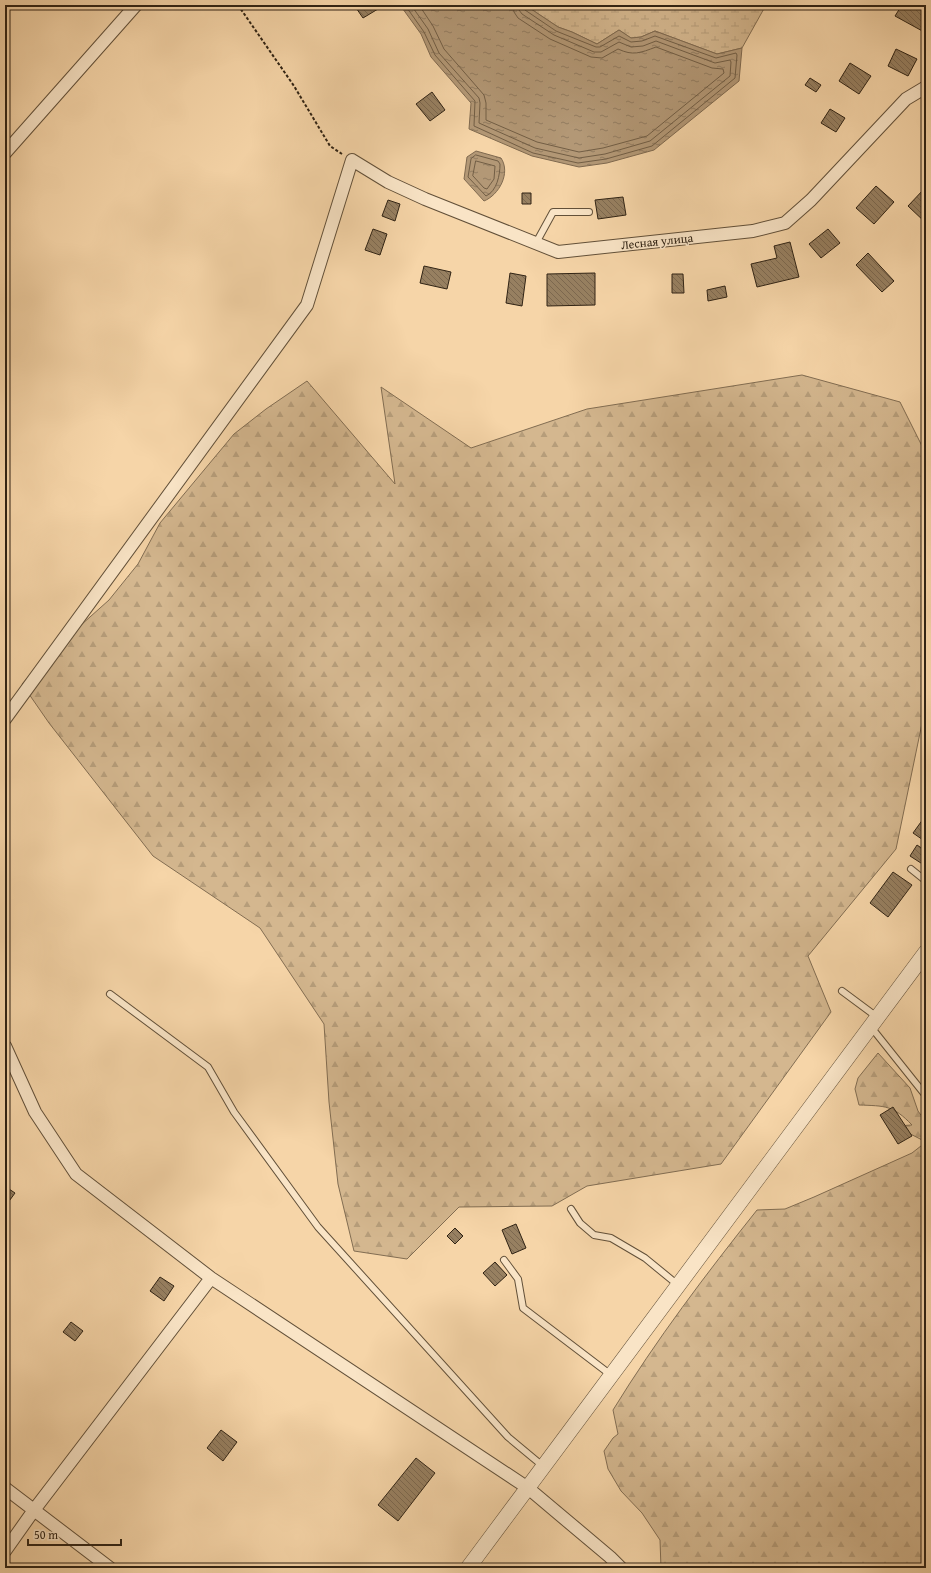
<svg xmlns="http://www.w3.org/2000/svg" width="931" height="1573" viewBox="0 0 931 1573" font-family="'Gentium Book Plus',serif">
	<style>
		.forest { fill: url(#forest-firs); stroke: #826d52 }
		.wetland { fill: url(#wetland-marsh); stroke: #826d52 }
		.water { fill: url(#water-ripples); stroke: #7f694f }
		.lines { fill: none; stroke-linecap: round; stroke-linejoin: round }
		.shore { stroke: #725e45; stroke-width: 1 }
		.building { fill: url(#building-back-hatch); stroke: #302314 }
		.service-casing { stroke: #625039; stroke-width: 8 }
		.minor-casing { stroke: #625039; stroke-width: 14 }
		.tertiary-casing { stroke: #625039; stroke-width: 16 }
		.path { stroke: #302314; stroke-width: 2; stroke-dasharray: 3 2; stroke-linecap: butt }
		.service { stroke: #f9e4c6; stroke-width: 6 }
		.minor { stroke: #f9e4c6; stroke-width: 12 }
		.tertiary { stroke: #f9e4c6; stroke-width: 15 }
		.labels { text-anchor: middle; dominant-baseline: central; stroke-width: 3; stroke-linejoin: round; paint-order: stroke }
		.street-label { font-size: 12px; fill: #302314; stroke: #f9e4c6 }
	</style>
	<defs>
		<pattern id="forest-firs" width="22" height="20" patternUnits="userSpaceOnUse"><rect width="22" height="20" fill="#d4b78f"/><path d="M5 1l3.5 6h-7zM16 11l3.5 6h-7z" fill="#b69d7a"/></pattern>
		<pattern id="wetland-marsh" width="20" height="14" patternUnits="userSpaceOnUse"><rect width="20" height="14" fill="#d4b78f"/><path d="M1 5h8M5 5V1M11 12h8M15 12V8" fill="none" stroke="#b69d7a"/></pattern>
		<pattern id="water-ripples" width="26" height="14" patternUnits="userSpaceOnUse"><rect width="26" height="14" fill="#b39876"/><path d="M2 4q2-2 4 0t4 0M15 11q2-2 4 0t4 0" fill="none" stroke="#927c60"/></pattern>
		<pattern id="building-back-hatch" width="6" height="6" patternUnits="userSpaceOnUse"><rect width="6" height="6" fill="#978061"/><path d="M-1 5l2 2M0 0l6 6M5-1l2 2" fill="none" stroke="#7c684f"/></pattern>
	</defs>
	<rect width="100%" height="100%" fill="#f6d5a8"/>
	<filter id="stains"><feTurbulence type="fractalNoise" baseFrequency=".005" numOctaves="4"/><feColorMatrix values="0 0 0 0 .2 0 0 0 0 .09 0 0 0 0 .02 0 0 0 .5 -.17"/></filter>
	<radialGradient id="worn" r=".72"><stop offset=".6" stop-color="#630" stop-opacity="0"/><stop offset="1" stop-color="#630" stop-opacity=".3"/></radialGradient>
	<!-- forest -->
	<path class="forest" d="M802,375L900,402L926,454V704L896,849L808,956L831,1012L721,1164L587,1186L552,1206L459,1207L407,1259L354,1251L338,1184L329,1102L324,1024L260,928L153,856L49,723L22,684L53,650L109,600L138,564L160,523L234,434L266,409L307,381L395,484L381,387L471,448L587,409Z
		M878,1053L910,1088L918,1111L926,1122V1142L895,1126L912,1125C893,1105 885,1106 859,1105L855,1089L858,1078Z
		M926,1142V1568H661L660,1540L642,1513L621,1491L608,1469L604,1451L613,1438L618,1434L613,1410C656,1340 706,1274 757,1210L785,1209L814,1197L912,1153Z"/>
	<!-- wetland -->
	<path class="wetland" d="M525,5H766L742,48L717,54L655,31L641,37L631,38L619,30L597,44L572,32L558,27Z"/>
	<!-- water -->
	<path class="water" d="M400,5H525L558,27L572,32L597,44L619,30L631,38L641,37L655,31L717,54L742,48L739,81L654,150L607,163L579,167L532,156L469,129L471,103L431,57L421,34Z
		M476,151L501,158C511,173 499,195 484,201L464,179L467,157Z"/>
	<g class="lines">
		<!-- shore -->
		<path class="shore" d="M405,5L424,32L435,55L475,101L474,126L533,153L578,163L606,159L652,146L735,78L737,55L736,53L716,58L655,36L642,41L631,42L619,36L600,47H596L556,31L525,10L524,5
			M411,5L428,29L439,53L479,98L480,103L479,123L535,148L579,158L605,154L650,141L730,76L731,62L730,60L715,63L656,41L643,46L631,47L619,42L601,52H594L554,35L522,14L519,10V5
			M419,5L433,26L444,49L484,95L486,103V120L537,142L579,152L603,148L647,136L724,73L723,69L712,68L656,47C640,53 633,56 618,49L602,58L591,57L550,39L518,18L514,12L513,5
			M476,155L498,161L500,164C500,175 497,191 486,196L468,177L471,159Z
			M476,161L495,166L494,179L487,189L484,188L473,176Z"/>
	</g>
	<!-- building -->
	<path class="building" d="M354,5H375L378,9L363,18Z
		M902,5H926V33L895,16Z
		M896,49L917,59L908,76L888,66Z
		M850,63L871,76L859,94L839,81Z
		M810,78L821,85L816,92L805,85Z
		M432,92L445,110L430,121L416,104Z
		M830,109L845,118L836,132L821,123Z
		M876,186L894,202L874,224L856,208Z
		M924,189L926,191V223L908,206Z
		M522,193H531V204H522Z
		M623,197L626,215L598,219L595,200Z
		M388,200L400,204L395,221L382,216Z
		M373,229L387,234L380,255L365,250Z
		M828,229L840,243L821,258L809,244Z
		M790,242L799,277L757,287L751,264L777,258L774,246Z
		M868,253L894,281L882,292L856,265Z
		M424,266L451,272L447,289L420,283Z
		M510,273L526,276L522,306L506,303Z
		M595,273V305L547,306V274Z
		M672,274H683L684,293H672Z
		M725,286L727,297L708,301L707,290Z
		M926,815V842L913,833Z
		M917,845L926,851V863L924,865L910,856Z
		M893,872L912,885L888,917L870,903Z
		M893,1107L912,1136L898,1144L880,1115Z
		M6,1187L15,1193L7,1204L5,1203Z
		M516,1224L526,1248L512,1254L502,1230Z
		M455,1228L463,1236L455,1244L447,1236Z
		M495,1262L507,1275L495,1286L483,1273Z
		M160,1277L174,1286L164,1301L150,1291Z
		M71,1322L83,1331L75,1341L63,1332Z
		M221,1430L237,1442L223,1461L207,1448Z
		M416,1458L435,1473L398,1521L378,1505Z"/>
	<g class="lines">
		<defs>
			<path id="service" d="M536,243L553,212H589
				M911,869L926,881
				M842,991L877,1017
				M110,994L208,1067L234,1112L318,1227L508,1437L544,1467
				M871,1027L926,1096
				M571,1209L580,1223L594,1235L611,1238L645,1258L678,1285
				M504,1260L518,1279L523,1308L611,1375"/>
			<path id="minor" d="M5,153L136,5
				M5,719L307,305L352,160L388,182L425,199L558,252L753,231L785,223L811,200L906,99L926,87
				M5,1046L35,1112L76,1174L211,1278L528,1488L610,1557L621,1568
				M5,1488L110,1568
				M5,1551L34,1510L211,1278"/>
			<path id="tertiary" d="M468,1568L926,952"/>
		</defs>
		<!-- service casing -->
		<use href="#service" class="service-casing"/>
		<!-- minor casing -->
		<use href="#minor" class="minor-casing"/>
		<!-- tertiary casing -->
		<use href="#tertiary" class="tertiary-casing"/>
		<!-- path -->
		<path class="path" d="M238,5L294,86L330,146L342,154"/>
		<!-- service -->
		<use href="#service" class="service"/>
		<!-- minor -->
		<use href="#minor" class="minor"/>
		<!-- tertiary -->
		<use href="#tertiary" class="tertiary"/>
	</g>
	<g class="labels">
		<!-- street labels -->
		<g class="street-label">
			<text transform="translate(657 241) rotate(-6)">Лесная улица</text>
		</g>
	</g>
	<!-- margin -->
	<rect width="931" height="1573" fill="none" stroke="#f6d5a8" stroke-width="20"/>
	<rect x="6" y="6" width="919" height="1561" fill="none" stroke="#302314" stroke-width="2"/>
	<rect x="10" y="10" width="911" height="1553" fill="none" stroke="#302314"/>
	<!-- scale -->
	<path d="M28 1539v6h93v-6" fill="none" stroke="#302314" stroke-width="2"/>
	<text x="34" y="1539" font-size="12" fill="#302314" stroke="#f9e4c6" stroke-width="3" paint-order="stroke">50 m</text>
	<rect width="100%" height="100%" filter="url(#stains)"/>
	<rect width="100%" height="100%" fill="url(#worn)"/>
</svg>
